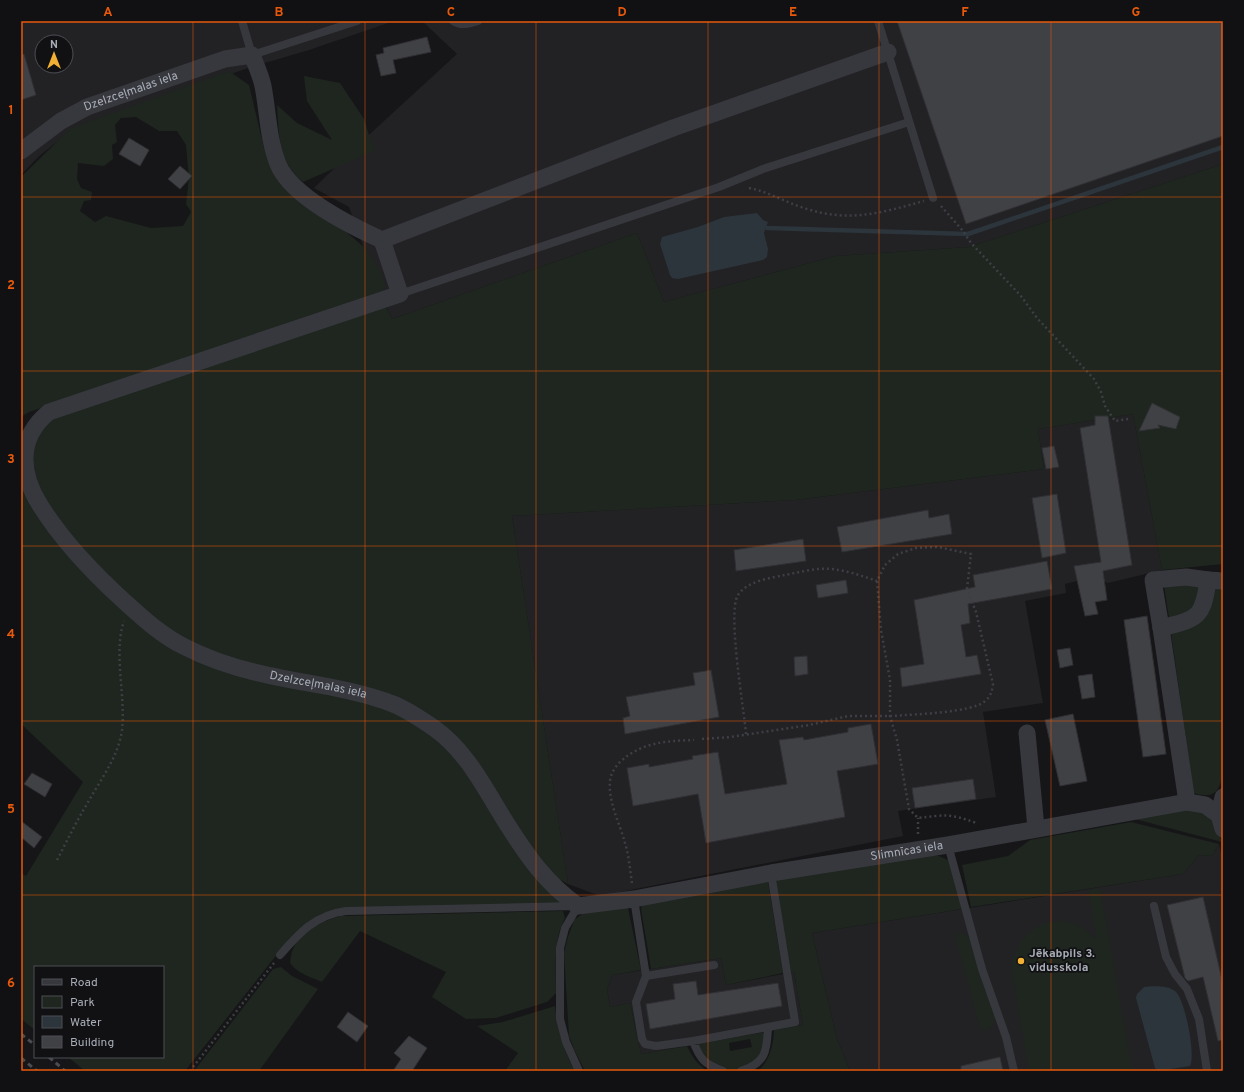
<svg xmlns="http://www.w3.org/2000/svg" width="1244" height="1092" viewBox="0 0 1244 1092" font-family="Overpass,sans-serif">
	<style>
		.built { fill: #222225; fill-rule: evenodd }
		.green { fill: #1e261f; fill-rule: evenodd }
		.water { fill: #2c353c }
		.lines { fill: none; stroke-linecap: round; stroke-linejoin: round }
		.stream { stroke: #2c353c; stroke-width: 4.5 }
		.building { fill: #404145; stroke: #303034 }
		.path { stroke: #3d3f44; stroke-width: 2.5; stroke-dasharray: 2 3; stroke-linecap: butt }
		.lane { stroke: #37383d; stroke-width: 8 }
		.street { stroke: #37383d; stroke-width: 17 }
		.rail { stroke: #4a4c52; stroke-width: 3; stroke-dasharray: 5 4; stroke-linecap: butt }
		.grid { fill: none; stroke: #e8590c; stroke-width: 1; stroke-opacity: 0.55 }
		.poi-dot { fill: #f2b134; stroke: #111113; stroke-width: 1.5 }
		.labels { text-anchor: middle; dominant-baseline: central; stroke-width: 3.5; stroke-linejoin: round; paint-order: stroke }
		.street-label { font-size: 12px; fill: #a8adb8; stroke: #111113 }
		.poi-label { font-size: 12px; font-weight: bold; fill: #a8adb8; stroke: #111113; text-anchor: start }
		.neatline { fill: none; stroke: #e8590c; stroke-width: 1.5 }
		.grid-label { font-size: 13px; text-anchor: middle; font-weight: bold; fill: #e8590c }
	</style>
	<rect width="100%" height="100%" fill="#161618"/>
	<!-- built -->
	<path class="built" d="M21,21H394L309,50L245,69L68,133L38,157L21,175ZM42,42H66V66H42Z
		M422,21H1223V164L969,247L836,256L664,302L637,233L392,319L380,294L349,207L314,188L360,143L457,54Z
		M1133,414L1162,570L1108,583L1093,577L1065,584L1066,593L1025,601L1043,703L983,712L996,797L898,811L903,836L600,896L568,884L512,516L795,500L1044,469L1038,429Z
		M1219,844L1223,860V891L1221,892L1223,904V1071H850L837,1039L812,933L1183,874L1199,855L1212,856Z
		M721,958L726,985L794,972L803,1025L641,1054L630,1003L610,1007L607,989L612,975Z"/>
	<!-- green -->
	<path class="green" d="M229,71L249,85L264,148L345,231L365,248L382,274L385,287L380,294L357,303L29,412L21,417V177L70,129ZM136,117L159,131H177L186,145L189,178L186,204L191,212L183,226L151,228L106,216L95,222L80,211L84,201L91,200L92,192L81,188L77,179L78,163L104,166L113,159L112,145L117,142L115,125L121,118Z
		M304,76L340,83L364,119L374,151L303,182C278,162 279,135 277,105L297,123L332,140L307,101Z
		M1223,164V564L1162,570L1133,414L1038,429L1044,469L795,500L512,516L568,884L548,873L425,712L393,695L350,685L262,670L183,640L95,568L43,498L29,458L33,442L51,419L386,307L392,319L637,233L664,302L836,256L969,247Z
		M21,484L154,634L329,696L348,697L385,707L437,734L562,902L554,904L345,908C321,911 305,922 289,939L185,1071H85L68,1057H163V967H35V1030L21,1019V873L26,876L83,782L21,724Z
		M1164,585H1199L1195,613L1169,618Z
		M1223,585V771C1221,783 1219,796 1205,795C1198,795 1195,794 1190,790L1193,789L1171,633L1212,590Z
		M1189,810C1211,814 1216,821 1222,842L1131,818Z
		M1131,822L1219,844L1212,856L1199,855L1183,874L971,907L962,865L1008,856L1030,840Z
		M926,855L939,856L948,860L962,909L812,933L837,1039L850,1071H758C770,1060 773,1046 774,1030L803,1025L794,972H791L777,897L775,885L777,880Z
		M768,882L783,973L726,985L721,958L651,969L641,909L642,905Z
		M1100,888L1132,1071H1029L1012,972C1012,941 1039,914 1072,923C1082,926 1089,932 1097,940L1088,890Z
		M628,908L641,970L612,975L607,989L610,1007L630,1003L641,1054L687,1046C692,1056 697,1064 707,1071H585L575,1051L569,1036L564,953L567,940L574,920L581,915L588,911Z
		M563,911L565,918C553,939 556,969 556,993L547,1002L496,1018L466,1019L432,997L446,972L360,931L322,982C311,977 298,974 290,963C291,958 291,952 294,947C302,929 323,921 341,916Z
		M963,933L970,938L996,1016L992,1026L981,1031L955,935Z
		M281,967L292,976L318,989L259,1071H194L273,969Z
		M555,1006C558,1030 563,1050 575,1071H505L518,1053L477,1026L503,1022Z
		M765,1032C764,1041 764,1051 758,1059C756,1062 751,1063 748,1065C725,1077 709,1063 697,1044ZM750,1039L752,1047L730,1051L729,1043Z"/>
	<!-- water -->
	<path class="water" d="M757,213L763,220L768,222L764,233L768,249L767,257L763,260L678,279L672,278L670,275L660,244L662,237L698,227L724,217Z
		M1144,987C1153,986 1167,985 1175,991C1185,998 1196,1056 1190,1066L1158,1071L1155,1068L1136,998L1137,994Z"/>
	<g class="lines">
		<!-- stream -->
		<path class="stream" d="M767,228L968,234L1223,147"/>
	</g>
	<!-- building -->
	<path class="building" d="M897,21H1223V136L966,224Z
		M427,37L431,52L393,60L396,73L381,76L376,55L384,53L383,48Z
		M24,54L36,95L21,100V55Z
		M129,138L149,150L140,166L119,154Z
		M180,166L192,176L180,189L168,179Z
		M1152,403L1180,417L1176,429L1158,425L1160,428L1139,431Z
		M1095,416H1108L1132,565L1103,571L1107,600L1095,602L1098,614L1085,616L1074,566L1101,562L1080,428L1095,425Z
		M1054,446L1059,467L1046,469L1042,448Z
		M1057,494L1066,553L1042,558L1032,498Z
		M928,510L929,518L949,514L952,534L842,552L837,527Z
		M803,539L806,561L736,571L734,550Z
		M1047,561L1052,589L968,604L970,623L961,625L966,657L977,655L981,674L902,687L900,668L924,664L914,600L975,587L973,575Z
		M846,580L848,593L818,598L816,585Z
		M1147,616L1166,754L1143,757L1124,620Z
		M1070,648L1073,665L1060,668L1057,650Z
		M807,656L808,674L795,676L794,657Z
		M711,670L719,717L625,734L623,718L630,716L626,697L695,685L693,673Z
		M1092,674L1095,697L1082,699L1078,676Z
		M1073,714L1087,781L1060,786L1045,720Z
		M871,724L878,764L837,771L845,817L706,843L698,794L633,806L627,768L649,764V767L693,759L692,756L718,752L725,794L787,784L779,740L803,737L804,740L848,732V728Z
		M32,773L52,784L45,797L24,784Z
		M973,779L976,799L915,808L912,788Z
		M21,821L42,837L34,848L21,837Z
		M1203,897L1223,984V1040L1218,1041L1203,977L1188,981L1185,978L1167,905Z
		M696,981L698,995L778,983L782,1006L650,1029L646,1004L675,999L673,984Z
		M348,1012L368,1026L357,1042L337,1027Z
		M409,1036L427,1048L412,1071H393L401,1059L394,1053Z
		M1000,1057L1003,1071H961V1066Z"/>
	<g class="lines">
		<!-- path -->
		<path class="path" d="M749,188C769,192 785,202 804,208C848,223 881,213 924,201
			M941,206L963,231L971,243L1021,296L1037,318L1094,379L1101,392L1105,406L1115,421L1128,419
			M746,734C744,709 727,612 738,595C747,581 770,578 785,575C796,573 807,570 818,569C838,567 859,575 877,581
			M702,739L731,737L809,725L848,716H893C914,714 972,713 985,701C991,696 992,691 993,684L976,612L967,589L971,554L938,547L916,548L898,554L885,565L877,581L881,630L890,680V716L897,740L909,809L918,818C944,815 950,813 976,823
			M918,834V818
			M57,860C67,841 76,822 87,804C100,780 118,758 122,730C126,696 113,653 124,621
			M632,883C630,870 629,856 625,843C620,824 608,802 610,781C611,773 615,767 620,762C641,742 667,741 694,740
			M190,1071L274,963"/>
		<!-- lane -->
		<path class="lane" d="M242,21L252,55L357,21
			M453,21C461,26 469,24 478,21
			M878,21L933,198
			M400,294L719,187L763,169L909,122
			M948,845L982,969L1006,1037L1014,1071
			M634,899L646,976L636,1002L642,1039L645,1044L656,1046L693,1041L768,1027
			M578,906L565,928L560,948V1019L566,1042L579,1071
			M1154,906L1166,957L1175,974L1187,989L1199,1019L1207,1071
			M280,955C299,933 315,915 346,911L575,906
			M646,976L714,965
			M693,1041C700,1059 704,1064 723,1071
			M741,1071C766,1063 767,1051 768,1027L795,1022L771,873"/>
		<!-- street -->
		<g class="street">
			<path id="s1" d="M21,151L61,121L87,107L225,59L252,55C256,65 261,76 263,86C268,112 268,139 278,164C291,196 351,226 382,240L400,294L49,412C17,438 20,473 40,505C63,542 93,573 125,602C143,618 161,635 183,646C208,659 235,668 263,674C305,684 352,688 393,704C408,710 421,719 434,728C468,752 486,791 507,824C528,857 546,883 578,906L634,899L771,873L948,845L1187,802L1205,805L1219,815L1223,829"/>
			<path d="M382,240L673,128L888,52"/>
			<path d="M1161,628L1153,580L1186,577L1208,580"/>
			<path d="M1027,733L1036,828"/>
			<path d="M1187,802L1161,628C1197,619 1203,619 1208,580L1223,581"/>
			<path d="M1219,815L1223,797"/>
		</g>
		<!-- rail -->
		<path class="rail" d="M21,1034L35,1045
			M49,1057L65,1071
			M21,1058L37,1071"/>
	</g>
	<!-- grid -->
	<path class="grid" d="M193,21V1071M365,21V1071M536,21V1071M708,21V1071M879,21V1071M1051,21V1071M21,197H1223M21,371H1223M21,546H1223M21,721H1223M21,895H1223"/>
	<!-- markers -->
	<circle class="poi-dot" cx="1021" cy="961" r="4"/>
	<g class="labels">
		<!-- street labels -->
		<g class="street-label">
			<text stroke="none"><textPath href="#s1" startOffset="126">Dzelzceļmalas iela</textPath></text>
			<text stroke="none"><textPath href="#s1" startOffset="1371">Dzelzceļmalas iela</textPath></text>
			<text stroke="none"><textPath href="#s1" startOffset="2060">Slimnīcas iela</textPath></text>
		</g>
		<!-- poi labels -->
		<g class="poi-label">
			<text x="1029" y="954">Jēkabpils 3.<tspan x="1029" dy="14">vidusskola</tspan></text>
		</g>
	</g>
	<!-- border -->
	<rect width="1244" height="1092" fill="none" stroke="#111113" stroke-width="44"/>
	<!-- legend -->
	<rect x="34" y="966" width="130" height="92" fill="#111113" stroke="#4d4f55"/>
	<rect x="42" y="979" width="20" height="6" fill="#37383d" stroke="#4d4f55"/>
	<text x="70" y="986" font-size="12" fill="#a8adb8">Road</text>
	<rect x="42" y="996" width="20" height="12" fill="#1e261f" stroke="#4d4f55"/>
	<text x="70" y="1006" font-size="12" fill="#a8adb8">Park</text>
	<rect x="42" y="1016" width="20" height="12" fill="#2c353c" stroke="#4d4f55"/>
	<text x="70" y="1026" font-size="12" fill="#a8adb8">Water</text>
	<rect x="42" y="1036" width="20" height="12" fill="#404145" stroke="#4d4f55"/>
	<text x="70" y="1046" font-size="12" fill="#a8adb8">Building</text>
	<!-- north arrow -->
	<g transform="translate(54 54)"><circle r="19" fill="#111113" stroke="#4d4f55"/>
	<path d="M0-3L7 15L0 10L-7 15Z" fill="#f2b134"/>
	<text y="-6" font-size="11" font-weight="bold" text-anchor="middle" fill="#a8adb8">N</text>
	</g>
	<rect x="22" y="22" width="1200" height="1048" class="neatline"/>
	<g class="grid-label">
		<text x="108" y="16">A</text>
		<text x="279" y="16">B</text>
		<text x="451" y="16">C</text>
		<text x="622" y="16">D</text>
		<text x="793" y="16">E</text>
		<text x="965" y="16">F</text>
		<text x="1136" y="16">G</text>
		<text x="11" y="114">1</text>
		<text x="11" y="289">2</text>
		<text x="11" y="463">3</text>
		<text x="11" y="638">4</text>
		<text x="11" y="813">5</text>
		<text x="11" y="987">6</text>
	</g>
</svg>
